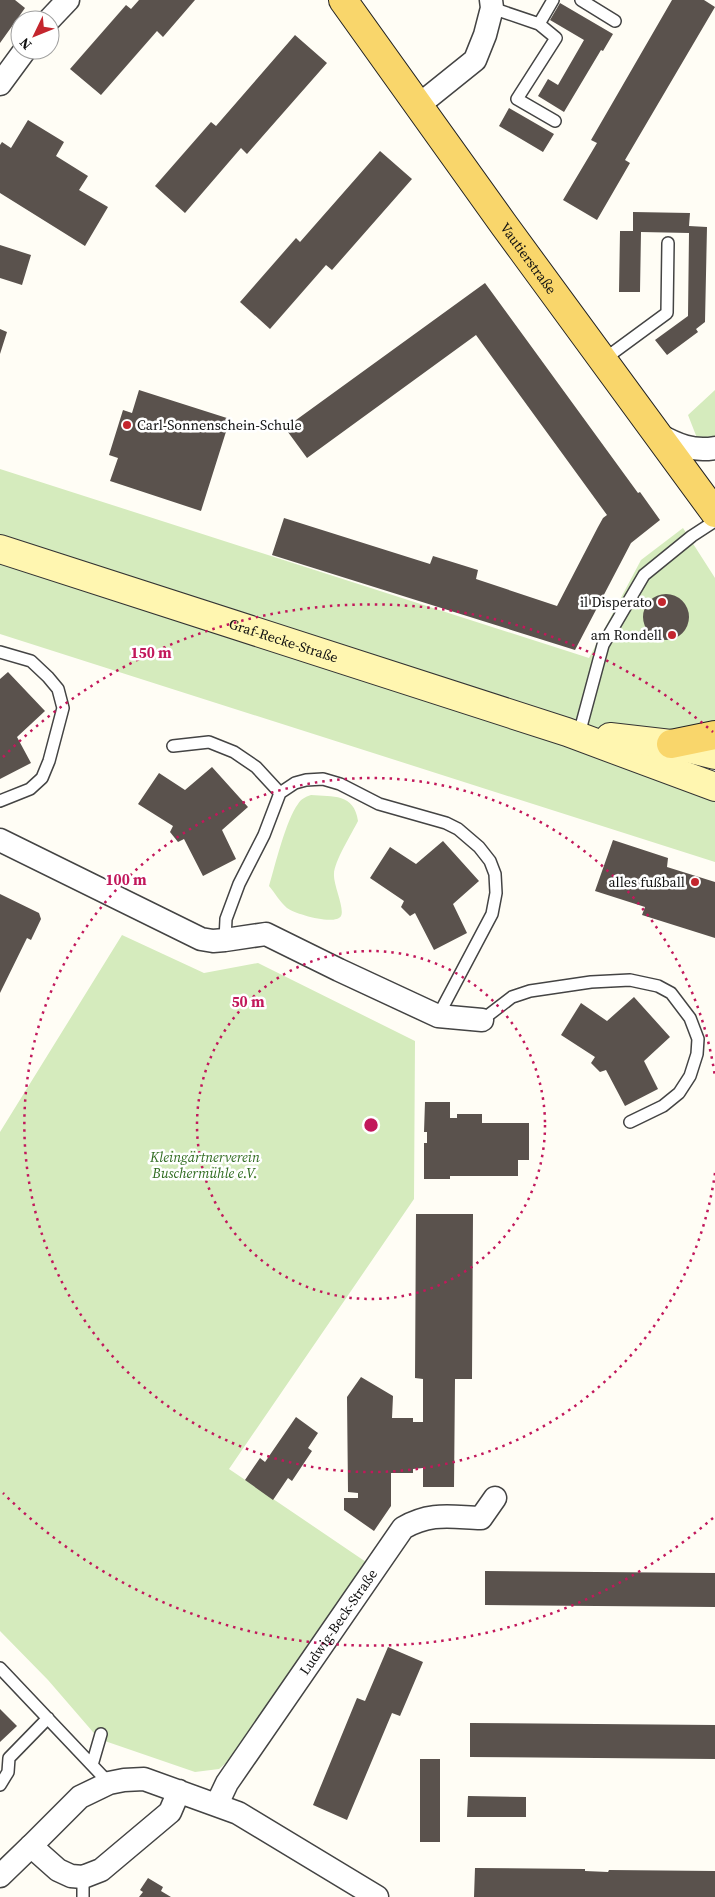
<svg xmlns="http://www.w3.org/2000/svg" width="715" height="1897" viewBox="0 0 715 1897" font-family="'Source Serif 4',serif">
	<style>
		.green { fill: #d5ebbd }
		.building { fill: #5a524d }
		.lines { fill: none; stroke-linecap: round; stroke-linejoin: round }
		.lane-casing { stroke: #444; stroke-width: 14 }
		.street-casing { stroke: #444; stroke-width: 25 }
		.secondary-casing { stroke: #333; stroke-width: 30 }
		.primary-casing { stroke: #222; stroke-width: 30 }
		.lane { stroke: #fff; stroke-width: 11 }
		.street { stroke: #fff; stroke-width: 22 }
		.secondary { stroke: #fff6b0; stroke-width: 28 }
		.primary { stroke: #f9d66b; stroke-width: 28 }
		.ring { fill: none; stroke: #c2185b; stroke-width: 2.5; stroke-dasharray: 2.5 5 }
		.poi-dot { fill: #c4262e; stroke: #fff; stroke-width: 2 }
		.labels { text-anchor: middle; dominant-baseline: central; stroke-width: 5; stroke-linejoin: round; paint-order: stroke }
		.street-label { font-size: 14px; fill: #111; stroke: #fff }
		.poi-label { font-size: 14px; fill: #111; stroke: #fff; text-anchor: end }
		.park-label { font-size: 14px; font-style: italic; fill: #2f6b1f; stroke: #fff }
		.centre { fill: #c2185b; stroke: #fff; stroke-width: 2.5 }
		.ring-label { font-size: 15px; text-anchor: middle; font-weight: bold; fill: #c2185b; stroke: #fff; stroke-width: 5; stroke-linejoin: round; paint-order: stroke }
	</style>
	<rect width="100%" height="100%" fill="#fffdf5"/>
	<!-- green -->
	<path class="green" d="M715,390V436L697,438L688,415Z
		M0,469L589,658L641,560L683,528L715,578V724L680,730H663L715,798V862L0,634Z
		M311,795C333,797 354,793 358,821C352,833 334,862 334,874C333,884 345,909 341,916C335,926 295,914 287,908C280,902 275,893 269,886C275,866 286,820 298,804C301,799 305,797 311,795Z
		M122,935L204,973L258,963L415,1041L414,1199L229,1469L369,1564L239,1752L219,1769L195,1772L99,1739L48,1680L0,1631V1132Z"/>
	<!-- building -->
	<path class="building" d="M0,0H15L25,8L0,43Z
		M139,0H195L163,37L157,31L101,95L70,69L126,5L131,9Z
		M672,0H704L715,7L625,160L630,163L597,220L563,200L597,143L591,140Z
		M560,3L613,34L603,51L601,50L564,112L538,96L548,79L558,85L584,40L550,20Z
		M295,35L327,63L247,154L241,148L185,213L155,186L211,122L216,126Z
		M509,108L554,134L543,152L499,126Z
		M28,120L64,142L56,156L88,176L79,190L108,207L85,246L0,193V145L2,142L11,148Z
		M380,151L412,179L332,270L326,265L270,329L240,302L296,238L300,242Z
		M633,212L690,213L689,226L707,227L705,322L696,329L698,332L667,355L655,340L688,316L689,233L641,232L640,292H619L620,231H633Z
		M0,245L31,255L22,285L0,278Z
		M485,283L638,493L640,492L660,520L631,543L575,650L272,555L284,518L430,564L433,556L478,570L476,579L557,606L598,527L603,518L607,515L476,335L307,458L285,428Z
		M0,329L7,332L0,354Z
		M139,390L230,419L201,511L110,481L118,458L109,455L123,410L132,413Z
		M643 617a23 23 0 1 1 46 0a23 23 0 1 1-46 0Z
		M8,672L45,711L17,737L31,763L0,779V679Z
		M212,767L248,807L222,830L236,859L203,876L184,839L178,842L170,832L173,826L138,804L159,773L185,790Z
		M613,840L668,858L667,867L715,882V938L642,915L645,907L595,891Z
		M443,841L479,881L453,904L467,933L434,950L415,913L410,916L401,907L404,901L370,878L390,847L416,864Z
		M0,894L39,913L41,919L31,940L27,938L0,993Z
		M634,997L670,1037L644,1061L658,1089L625,1106L606,1070L600,1072L591,1063L595,1057L561,1035L581,1003L607,1021Z
		M425,1102H450V1118H457V1114H482V1123H529V1160H518V1176H450V1179H424V1143H427V1132H424Z
		M416,1214H473L472,1379H455L454,1487H423V1468L413,1469V1473H391V1506L374,1531L344,1510V1498H358V1493L348,1492L347,1397L361,1377L393,1396L392,1418H413V1422H423V1379L415,1378Z
		M296,1417L318,1433L308,1448L312,1451L292,1481L288,1478L273,1500L245,1480L260,1458L265,1462Z
		M485,1571L715,1573V1607L485,1605Z
		M388,1647L423,1662L400,1716L392,1713L347,1820L313,1805L357,1698L365,1701Z
		M0,1709L17,1726L0,1742Z
		M470,1723L715,1725V1759L470,1757Z
		M420,1759H440V1842H420Z
		M468,1796L526,1797V1817H467Z
		M475,1868L585,1869V1871L608,1872L609,1870L715,1871V1897H474Z
		M148,1878L163,1887L161,1891L171,1897H139L143,1892L140,1890Z"/>
	<g class="lines">
		<defs>
			<path id="lane" d="M581,0L615,21
				M492,8L539,24L553,0
				M539,24L556,38L517,99L555,121
				M603,360L667,313L668,243
				M0,652L31,661L48,677L58,689L63,708L49,761L42,778L30,789L0,801
				M579,734L603,645L644,575L692,536L715,521
				M173,746L209,742L234,752L256,767L280,793
				M225,940L226,919L239,884L264,835L280,793L295,783L306,780L323,779L340,784L379,804L446,823L458,829L479,847L490,861L495,874L496,893L492,914L438,1016
				M482,1020L512,997L530,991L591,982L630,980L658,986L671,993L690,1018L698,1039L697,1054L690,1076L679,1093L663,1106L630,1122
				M0,1668L109,1783
				M92,1765L101,1734
				M0,1785L8,1772L9,1758L48,1718
				M83,1877V1897"/>
			<g id="street">
				<path d="M49,20L68,0"/>
				<path d="M0,84L25,50"/>
				<path d="M419,105L475,60L485,35L492,8L491,0"/>
				<path d="M657,434C677,445 693,452 715,448"/>
				<path d="M0,840L201,939L213,941L225,940L266,934L339,970L438,1016L482,1020"/>
				<path d="M179,1791L170,1812L101,1870L83,1877L71,1876L58,1870L31,1846L80,1797L109,1783L124,1780L144,1779L238,1813L377,1897"/>
				<path id="s1" d="M217,1804L227,1783L403,1528C431,1512 450,1517 481,1518L495,1498"/>
				<path d="M0,1876L31,1846"/>
			</g>
			<g id="secondary">
				<path id="s2" d="M0,549L567,732L715,787"/>
				<path d="M610,737L671,744L715,755"/>
			</g>
			<g id="primary">
				<path id="s3" d="M343,0L504,225L715,513"/>
				<path d="M671,744L715,735"/>
			</g>
		</defs>
		<!-- lane casing -->
		<use href="#lane" class="lane-casing"/>
		<!-- street casing -->
		<use href="#street" class="street-casing"/>
		<!-- secondary casing -->
		<use href="#secondary" class="secondary-casing"/>
		<!-- primary casing -->
		<use href="#primary" class="primary-casing"/>
		<!-- lane -->
		<use href="#lane" class="lane"/>
		<!-- street -->
		<use href="#street" class="street"/>
		<!-- secondary -->
		<use href="#secondary" class="secondary"/>
		<!-- primary -->
		<use href="#primary" class="primary"/>
	</g>
	<!-- distance rings -->
	<g class="ring">
		<circle cx="371" cy="1125" r="174"/>
		<path d="M715 1173A347 347 0 1 1 715 1077"/>
		<path d="M713 1518A521 521 0 0 1 3 1493M3 757A521 521 0 0 1 713 732"/>
	</g>
	<!-- markers -->
	<g class="poi-dot">
		<circle cx="127" cy="425" r="5"/>
		<circle cx="662" cy="602" r="5"/>
		<circle cx="672" cy="635" r="5"/>
		<circle cx="695" cy="882" r="5"/>
	</g>
	<g class="labels">
		<!-- street labels -->
		<g class="street-label">
			<text stroke="none"><textPath href="#s3" startOffset="318">Vautierstraße</textPath></text>
			<text stroke="none"><textPath href="#s2" startOffset="298">Graf-Recke-Straße</textPath></text>
			<text stroke="none"><textPath href="#s1" startOffset="219">Ludwig-Beck-Straße</textPath></text>
		</g>
		<!-- poi labels -->
		<g class="poi-label">
			<text x="137" y="425" text-anchor="start">Carl-Sonnenschein-Schule</text>
			<text x="652" y="602">il Disperato</text>
			<text x="662" y="635">am Rondell</text>
			<text x="685" y="882">alles fußball</text>
		</g>
		<!-- park labels -->
		<g class="park-label">
			<text x="205" y="1157">Kleingärtnerverein<tspan x="205" dy="16">Buschermühle e.V.</tspan></text>
		</g>
	</g>
	<circle cx="371" cy="1125" r="8" class="centre"/>
	<g class="ring-label">
		<text x="151" y="658">150 m</text>
		<text x="126" y="885">100 m</text>
		<text x="248" y="1007">50 m</text>
	</g>
	<!-- north arrow -->
	<g transform="translate(35 35) rotate(227)"><circle r="24" fill="#ffffff" stroke="#a0a0a0"/>
	<path d="M0-4L9 19L0 12L-9 19Z" fill="#c4262e"/>
	<text y="-8" font-size="14" font-weight="bold" text-anchor="middle" fill="#111111">N</text>
	</g>
</svg>
